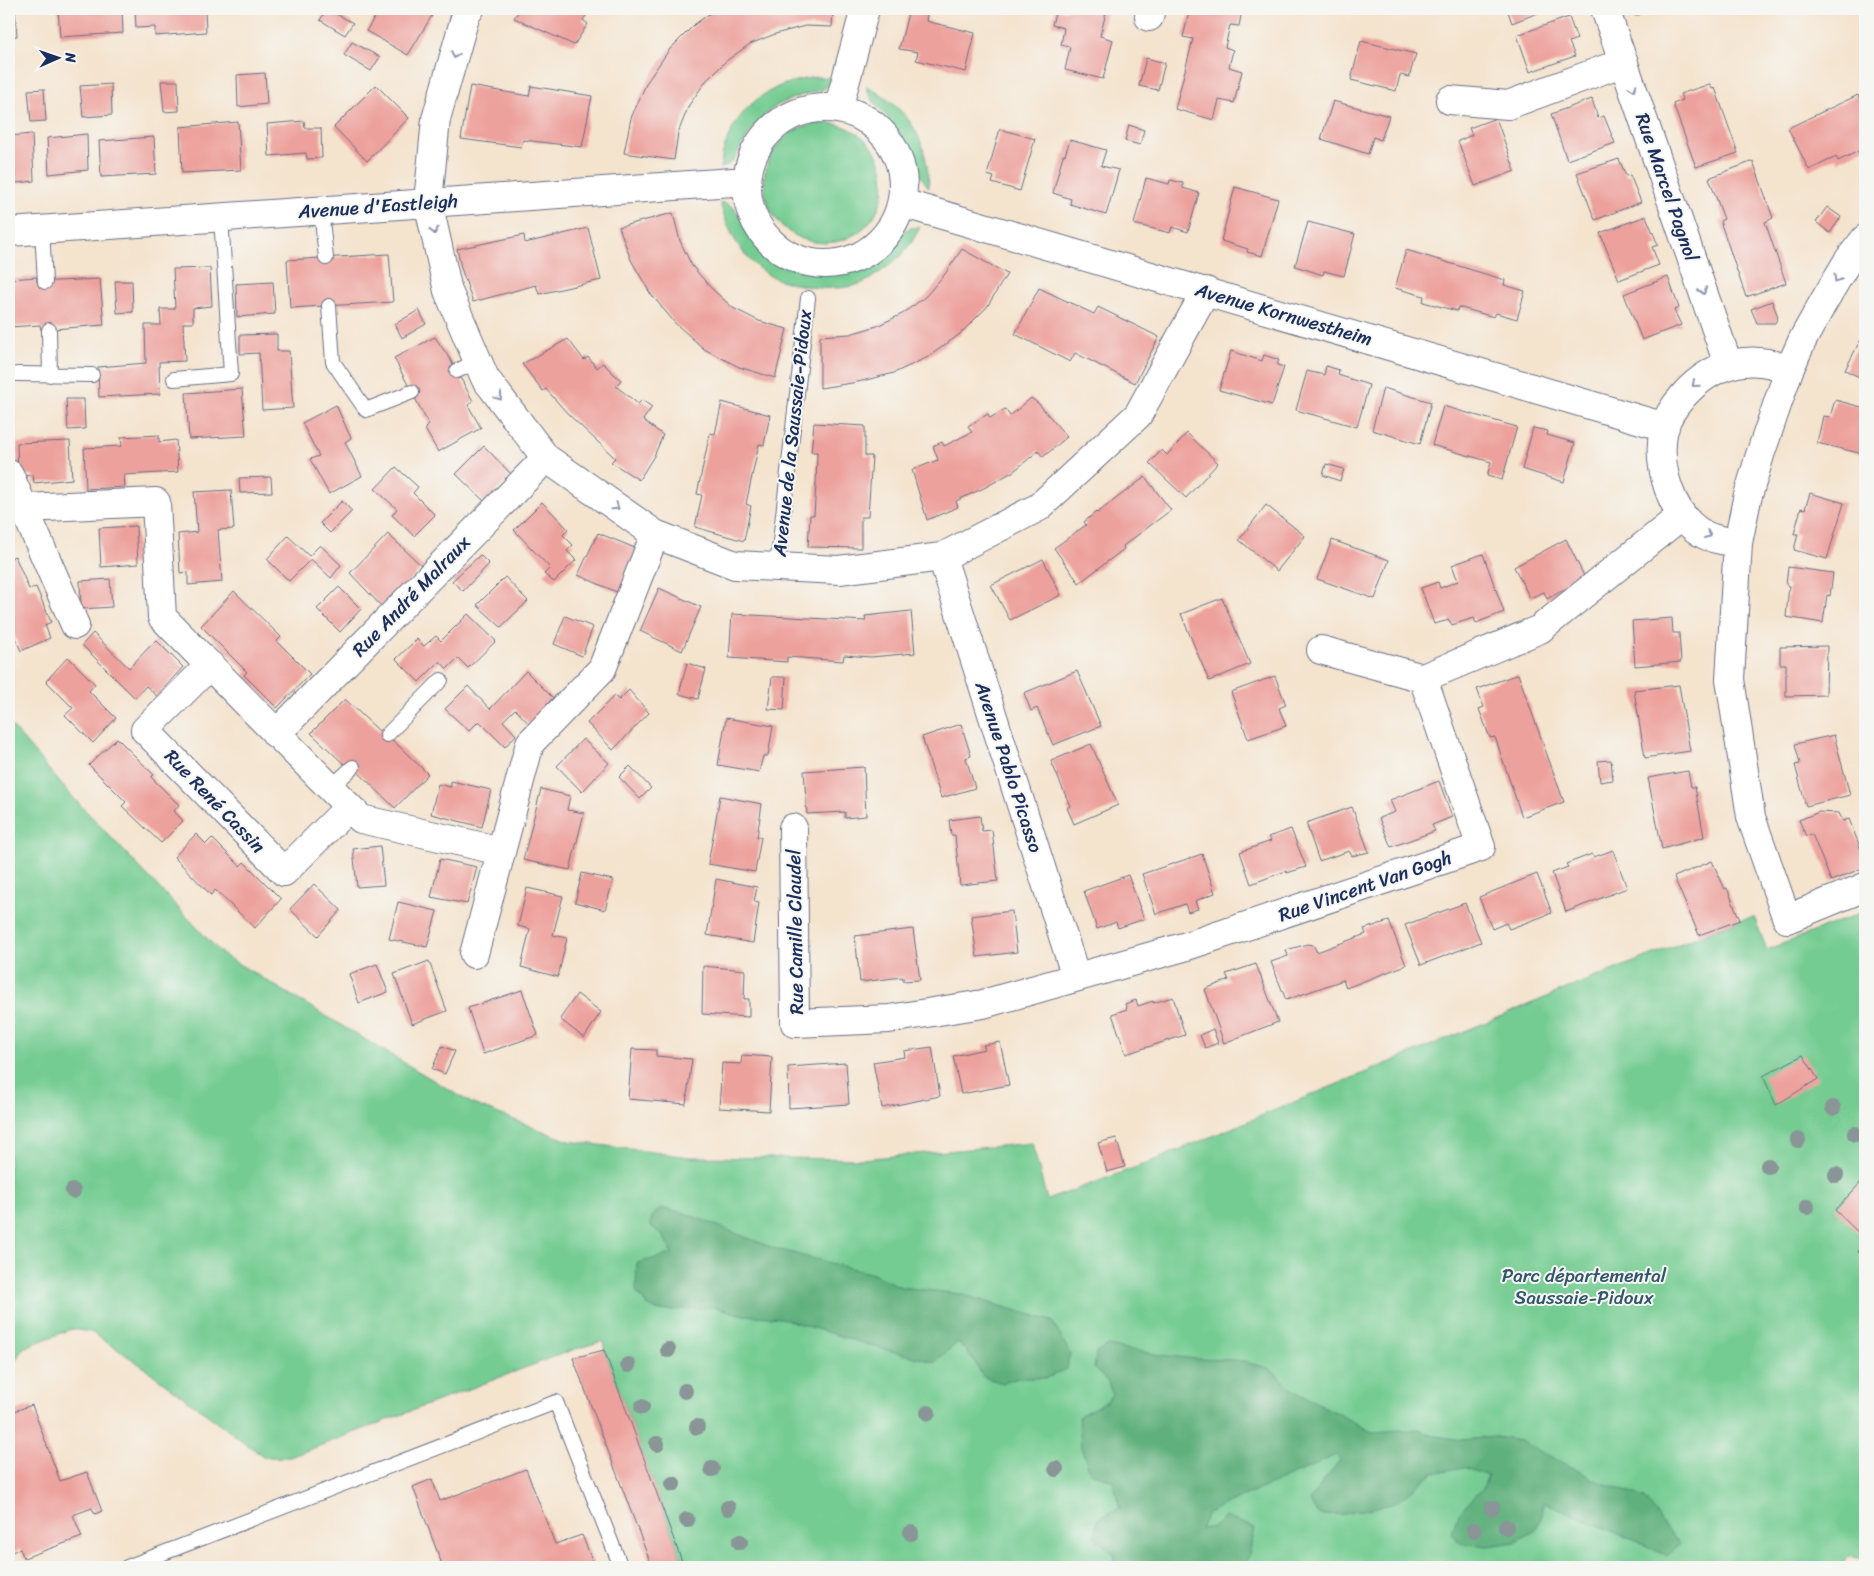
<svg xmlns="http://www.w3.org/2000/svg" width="1874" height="1576" viewBox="0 0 1874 1576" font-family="Sriracha,sans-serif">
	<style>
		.green { fill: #74cc92; stroke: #487e78 }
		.forest { fill: #5fb07c; stroke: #3d706d }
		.building { fill: #eda19c }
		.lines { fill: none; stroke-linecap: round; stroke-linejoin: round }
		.lane-casing { stroke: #676e85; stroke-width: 16 }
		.street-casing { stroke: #676e85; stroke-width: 30 }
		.lane { stroke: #fff; stroke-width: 14 }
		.street { stroke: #fff; stroke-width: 28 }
		.tree { fill: #899597 }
		.oneway { stroke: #8d97ae }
		.labels { text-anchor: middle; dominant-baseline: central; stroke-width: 4; stroke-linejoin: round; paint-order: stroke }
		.street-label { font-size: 19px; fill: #1b2f5e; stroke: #f6f6f2 }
		.park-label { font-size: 19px; fill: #31566b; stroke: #f6f6f2 }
	</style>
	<rect width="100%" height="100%" fill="#f6f6f2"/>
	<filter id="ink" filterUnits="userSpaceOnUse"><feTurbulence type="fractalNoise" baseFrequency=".02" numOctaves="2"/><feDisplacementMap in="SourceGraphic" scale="10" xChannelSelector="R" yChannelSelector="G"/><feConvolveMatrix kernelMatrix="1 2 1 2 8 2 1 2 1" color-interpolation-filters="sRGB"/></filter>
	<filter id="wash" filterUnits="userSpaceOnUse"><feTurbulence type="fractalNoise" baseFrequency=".0096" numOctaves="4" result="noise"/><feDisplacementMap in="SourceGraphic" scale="20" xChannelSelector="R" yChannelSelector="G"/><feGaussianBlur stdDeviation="1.12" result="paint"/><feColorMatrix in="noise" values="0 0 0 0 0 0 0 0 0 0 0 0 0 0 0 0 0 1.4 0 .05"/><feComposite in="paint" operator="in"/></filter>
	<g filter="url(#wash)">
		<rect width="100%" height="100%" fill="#f4e3cd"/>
		<!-- green -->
		<path class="green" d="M815,77L834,78L824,89L796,97L776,106L763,117L751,131L732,162L720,169C723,137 743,103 774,89C786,82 801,80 815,77Z
			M866,86C910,110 927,137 929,188C915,170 909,149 897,130C887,114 871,104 866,86Z
			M764 183a60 60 0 1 1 120 0a60 60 0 1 1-120 0Z
			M720,202C724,203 728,204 731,206C739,210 741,221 746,228C754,242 768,259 784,265C793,268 804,272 813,273C832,274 865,270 879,257C895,244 894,228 920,227C910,248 896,262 877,274C872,278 866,282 860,284C841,290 819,289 800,285C786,282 772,279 761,270C739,253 727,229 720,202Z
			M9,723L67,791L222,954L473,1104L569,1141L690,1157L862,1159L1032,1143L1047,1200L1150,1162L1583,982L1740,920L1754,917L1767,950L1865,911V1559L1847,1556L1841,1567H684L604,1350L605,1345L603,1341L572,1350L290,1457H264L135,1361L91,1332L71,1329L23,1348L9,1372Z"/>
		<!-- forest -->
		<path class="forest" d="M660,1208L682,1212L773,1248L873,1274L901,1287L960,1294L1052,1321L1070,1353L1066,1369L1047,1378H1018L1003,1383L983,1377L973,1359L958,1342L935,1362L875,1347L781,1318L744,1315L714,1307L659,1311L647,1305L636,1291L637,1263L672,1254L664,1237L651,1226L652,1216Z
			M1108,1346L1161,1355L1196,1359L1236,1360L1269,1368L1293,1390L1372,1432L1419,1429L1431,1435L1461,1440L1496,1437L1520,1441L1598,1481L1644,1498L1679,1545L1667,1556L1647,1546L1544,1502L1542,1514L1536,1530L1515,1542L1488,1546L1460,1543L1452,1533L1458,1514L1483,1488L1488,1476L1464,1467L1433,1473L1395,1503L1344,1514L1319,1515L1309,1500L1340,1460L1336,1455L1207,1513L1200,1529L1214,1527L1226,1517L1255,1528L1248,1558L1241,1567H1116L1114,1554L1094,1537L1098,1519L1120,1508L1113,1481L1090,1472L1081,1447L1079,1416L1107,1401L1112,1394L1108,1382L1094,1369L1096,1353Z"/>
		<g id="blocks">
			<!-- building -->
			<path class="building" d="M9,9H15L17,36L9,37Z
				M58,9H122L123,33L60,37Z
				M135,9H205L206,32L155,36V27L136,28Z
				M327,9L353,23L345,35L320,20Z
				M380,9H436L408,55L366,31Z
				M520,9H591L583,20L588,24L574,45L514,18Z
				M716,9H833L832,27L805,26L775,34L750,44L726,61L706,81L689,105L678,133L674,160L624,153L631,118L647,82L669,50L695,24Z
				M909,9L928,10L926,21L975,33L966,72L916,60L918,52L899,49Z
				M1056,9L1066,11V9H1107L1100,36L1113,40L1103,79L1065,70L1070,47L1061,45L1064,28L1052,25Z
				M1190,9H1236L1242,11L1239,26L1230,25L1225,47L1233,50L1229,67L1242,71L1234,103L1219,100L1214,120L1175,109L1193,39L1183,37Z
				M1441,9H1453L1452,12Z
				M1507,9H1548L1512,23Z
				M1632,9H1654L1635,16Z
				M1569,17L1577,39L1569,42L1575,56L1530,72L1517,35Z
				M1361,41L1416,54L1409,77L1400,75L1396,91L1351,80Z
				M352,42L380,57L371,71L344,55Z
				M1146,58L1165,63L1158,90L1139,86Z
				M265,73L267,104L238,107L237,75Z
				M161,81H178L179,111L164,112Z
				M111,84L112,115L83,117L80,86Z
				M1710,84L1712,89L1715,88L1738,153L1696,167L1673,104L1683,100L1680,94Z
				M376,85L409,118L367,161L334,127Z
				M470,86L529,96L531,86L592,96L582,147L523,140L521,147L461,139Z
				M44,89L46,121L31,122L28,90Z
				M1858,95L1865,110V148L1838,161L1836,157L1809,170L1788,128Z
				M1592,99L1598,118L1604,116L1615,143L1567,160L1551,114Z
				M1333,101L1389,116L1381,140L1373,137L1368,154L1321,139Z
				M1496,118L1515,171L1475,186L1458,141L1472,135L1469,128Z
				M304,121L305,128H321L322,158L307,159L306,153L269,156L267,124Z
				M238,122L241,170L182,173L180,127Z
				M1129,125L1144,130L1140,145L1125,141Z
				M1000,129L1035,139L1020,191L992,183L994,177L987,175Z
				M32,134L34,181L9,184V136Z
				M87,134L88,170L49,174L47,138Z
				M154,137L156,174L101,177L99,141Z
				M1070,140L1106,150L1101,166L1119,170L1106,215L1070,204L1071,199L1053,193L1063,155H1065Z
				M1619,159L1626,176L1630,175L1641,202L1595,220L1577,173Z
				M1753,161L1773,218L1765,222L1786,283L1746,297L1720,221L1724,219L1709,178Z
				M1146,178L1169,184L1170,180L1183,183V188L1199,193L1188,232L1172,227L1170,233L1134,224Z
				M1235,187L1278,199L1262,256L1247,252L1248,249L1221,241Z
				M1827,207L1841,217L1830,233L1816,222Z
				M673,213L680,241L692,266L711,288L733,308L759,321L787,329L775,378L739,367L704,349L675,323L650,293L631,260L619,227Z
				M1646,216L1658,245L1652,247L1659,265L1619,280L1600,233Z
				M1308,222L1355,234L1344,276L1324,271L1323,275L1295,266Z
				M588,228L601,280L539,294L536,285L473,302L461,268L457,249L524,235L525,243Z
				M962,249L1007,274L987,307L960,334L928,357L894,373L858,382L820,388V336L850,334L877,326L902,314L925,297L945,274Z
				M1406,250L1505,280L1504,285L1525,291L1517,319L1496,313L1494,317L1458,307L1457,311L1423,302L1424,296L1395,288Z
				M389,254L393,302L290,308L287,260Z
				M210,268L212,306L193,308V323H183L185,361L159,362L160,394L99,397L98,367L146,363L145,325H161L160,309H175L173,269Z
				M37,277V282L100,279L104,325L41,330L40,325L9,327V279Z
				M1668,277L1679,308L1674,310L1681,325L1642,340L1624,294Z
				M115,281H132L133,312L117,313Z
				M273,282L275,314L237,317L236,284Z
				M1039,288L1094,314L1098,307L1159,337L1135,383L1075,353L1070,362L1015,334Z
				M1772,301L1778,317L1775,323H1757L1751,309Z
				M419,310L426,324L402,338L395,324Z
				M1865,331V380L1845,370Z
				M277,334V351H289L293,408L262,410L259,353L240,354V335Z
				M435,337L450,359L473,401L468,405L481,428L438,452L425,429L429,425L394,358Z
				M568,339L584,360L588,357L597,368L603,363L613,373L621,380L616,386L638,404L642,400L652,407L643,420L663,435L654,456L639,480L611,462L615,458L567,413L546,389L543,391L522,364Z
				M1231,351L1262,361L1264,355L1279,360L1277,365L1284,367L1272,405L1219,390Z
				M9,366H12V398H9Z
				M1326,366L1339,370L1338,375L1369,385L1357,427L1296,410L1307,371L1324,375Z
				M1383,388L1431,402L1420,444L1372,430Z
				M242,389L246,436L189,439L186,393Z
				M1031,398L1039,404L1067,437L1043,457L1038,451L1014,471L986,487L956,501L958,507L927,520L912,470L938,460L933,446L942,442L944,446L972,432L968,426L988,414L990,418L1005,409L1010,416Z
				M66,399H84L85,429L68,430Z
				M1835,400L1865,408V446L1863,454L1817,443L1823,416L1830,417Z
				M722,402L770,415L764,445L759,444L746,504L751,506L744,541L695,527L702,495L697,494L710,433L715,434Z
				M336,405L351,438L345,442L362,476L329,494L310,459L319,456L302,423Z
				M1443,406L1517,427L1502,480L1487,476L1491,462L1432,445Z
				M814,423L865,426V456H872L868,517H861V548L808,547L810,515H814L816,484L817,452H811Z
				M1533,428L1548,431L1547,435L1575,443L1564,482L1522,469Z
				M1187,433L1218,463L1186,498L1149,463L1162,450L1167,455Z
				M159,435V442L176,440L178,472L124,475L125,487L86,489L84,448L122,446L121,437Z
				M70,441L72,479L34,483L33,475L18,476L17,443Z
				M484,446L512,475L485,502L456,474Z
				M1326,464L1344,469L1340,481L1323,475Z
				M396,467L418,487L413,493L435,515L414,536L392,515L397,509L375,489Z
				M271,477L272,492L240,493L239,478Z
				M1145,477L1171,510L1123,546L1124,549L1079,583L1054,548L1086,525L1084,522L1096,512L1097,513Z
				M231,490L234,529L218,530L222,582L188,585V572L180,573L178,534L197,532L194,492Z
				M1810,493L1844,503L1827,559L1794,550L1798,534H1794L1801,508L1805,509Z
				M342,501L352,511L330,533L320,523Z
				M542,502L568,529L563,535L573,545L567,551L576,560L554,582L544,574L550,568L514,530Z
				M1266,505L1305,536L1277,571L1239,540Z
				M136,526L138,564L101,567L99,528Z
				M598,533L640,550L621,594L578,575Z
				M388,534L423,567L382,607L350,573Z
				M288,536L309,556L320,545L341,565L331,578L311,559L289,581L267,559Z
				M1566,539L1585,578L1547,599L1544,592L1530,598L1514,567Z
				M1332,540L1389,560L1375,599L1317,579Z
				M1483,554L1504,612L1476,623L1474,618L1452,625L1449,620L1434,624L1421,588L1438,582L1440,588L1458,581L1452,565Z
				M480,555L489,564L463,591L452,581Z
				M15,556L29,589L36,587L51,622L45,625L50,638L21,651L9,624V559Z
				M1043,559L1061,595L1010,620L991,585Z
				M1788,567L1833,573L1830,596L1827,595L1823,623L1786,617L1789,586L1786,585Z
				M505,577L528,601L501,627L477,605Z
				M110,579L112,607L81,609L80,581Z
				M339,587L361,609L340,632L317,609Z
				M659,588L701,607L682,651L640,631Z
				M234,591L281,637L277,641L310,674L277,708L244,675L247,672L201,626Z
				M1222,598L1250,664L1209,681L1181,614Z
				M911,611L915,653L871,657L844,655L843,661L787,657V662L729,658L732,614L866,621L865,616Z
				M468,614L496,641L468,668L458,658L447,669L440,661L419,682L396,659L417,639L424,646L436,636L441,641Z
				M565,616L593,627L582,656L554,644Z
				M1672,618L1673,633H1679L1681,662L1635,666L1632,621Z
				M93,633L129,668L156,640L183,667L157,696L146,686L135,698L82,645Z
				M1827,646L1826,695L1786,696V664H1780V647Z
				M68,657L95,684L89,691L116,718L93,743L65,715L73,708L46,681Z
				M687,663L706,669L698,699L679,694Z
				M526,671L553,698L529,724L515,709L503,721L516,735L505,747L479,721L469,731L445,709L468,686L490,709Z
				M1077,671L1101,726L1053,745L1037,708L1031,711L1024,693Z
				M1518,674L1564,802L1522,817L1495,737L1490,738L1479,709L1484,707L1477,689Z
				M1275,676L1286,705L1279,708L1286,726L1248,739L1231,692Z
				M772,677H786L784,710L768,709Z
				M1679,685L1690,751L1645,758L1634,690Z
				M629,690L649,713L613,750L587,723L614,696L619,700Z
				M345,699L379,731L381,729L428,774L395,808L353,767L346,766L311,733Z
				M726,718L773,726L768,756H763L759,772L718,765Z
				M961,724L971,756L966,758L975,788L941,798L922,737Z
				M1834,735L1850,795L1806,806L1795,765L1800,764L1795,744Z
				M117,738L154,775L151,777L179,805L174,811L183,821L161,843L122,806L126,802L89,765Z
				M583,739L609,763L582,792L557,766Z
				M1091,744L1118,805L1074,824L1067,808L1070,806L1051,761Z
				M1611,760L1613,780L1600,782L1598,761Z
				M630,766L651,788L640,799L619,777Z
				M864,767L866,816L845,818V812L807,814L804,771Z
				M1688,771L1691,787H1695L1704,837L1662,849L1648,778Z
				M451,781L491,790L482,827L431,814L438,784L451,787Z
				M1439,781L1452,817L1432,825L1435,831L1391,847L1379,818L1395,812L1390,800Z
				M541,789L570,796L567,810L584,813L570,870L523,860Z
				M720,796L762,804L757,837H761L755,872L708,864Z
				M1352,807L1369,852L1352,856L1349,851L1319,861L1306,823Z
				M1819,812L1839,813L1843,821L1849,819L1865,860V867L1831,881L1812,834L1806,836L1799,820Z
				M980,816L982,831L992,830L998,881L960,885L955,835H951L949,820Z
				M1291,829L1306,867L1287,873L1286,871L1251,884L1240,852L1271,841L1268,837Z
				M196,834L206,844L212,838L240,866L244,862L281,899L255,928L215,890L211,895L174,857Z
				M380,846L384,885L357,887L353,849Z
				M1613,850L1627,888L1566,912L1552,873L1568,867L1566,864L1592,854L1594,857Z
				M1202,854L1215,893L1195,901L1198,909L1188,912L1185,904L1156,914L1142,874Z
				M440,859L477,867L467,904L431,897Z
				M1712,861L1725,889L1727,888L1740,920L1699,935L1674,877Z
				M582,873L613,880L605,910L575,902Z
				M1537,874L1552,913L1509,929L1506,923L1492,929L1479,897Z
				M1128,875L1144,919L1118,928L1116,922L1097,929L1084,891Z
				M716,879L757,887L754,902L759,903L753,943L707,935Z
				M314,884L341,910L318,936L290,909Z
				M527,888L563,896L553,935L567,938L558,977L521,967L530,929L518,926Z
				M398,902L437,911L427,947L389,939Z
				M1465,903L1481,942L1421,965L1405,925Z
				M1012,911L1017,952L977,957L971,916Z
				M1389,921L1406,965L1346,988L1343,980L1286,1000L1271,962L1288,956L1286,950L1308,944L1313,945L1317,952L1366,934L1364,929Z
				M913,929L920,980L903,981V977L860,982L855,936Z
				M429,961L447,1011L412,1024L394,974Z
				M377,964L388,992L359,1003L349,974Z
				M1256,964L1278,1022L1224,1043L1205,989L1229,980L1226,974Z
				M703,966L745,970L744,999H749V1017L702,1014Z
				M522,990L538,1035L483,1054L468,1008Z
				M577,994L601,1012L584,1038L560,1019Z
				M1173,997L1185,1035L1126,1054L1112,1014L1127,1009L1125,1004L1136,1000L1138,1006L1153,1001V1003Z
				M1213,1029L1218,1043L1205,1048L1200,1035Z
				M1000,1042L1009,1085L961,1094L953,1056L985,1049L983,1045Z
				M442,1046L455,1051L445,1074L432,1069Z
				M932,1047L940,1096L882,1108L873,1062L905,1057L904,1051Z
				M632,1049L656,1050V1056L692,1059L686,1104L628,1099Z
				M742,1055L772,1057L769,1111L719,1108L722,1063L741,1064Z
				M1803,1055L1818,1079L1776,1105L1763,1076Z
				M846,1063L849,1104L789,1108L788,1067Z
				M1116,1138L1125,1167L1107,1172L1098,1143Z
				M1865,1178V1239L1835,1210Z
				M1865,1244V1259L1858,1251Z
				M604,1350L684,1567H652L573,1358Z
				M32,1405L60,1481L87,1472L102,1511L95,1514L92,1508L73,1515L82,1537L24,1558L20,1549L9,1553V1413Z
				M526,1469L555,1544L582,1535L595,1567H443L413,1487L432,1479L440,1501Z"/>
		</g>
	</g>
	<g filter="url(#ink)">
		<use href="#blocks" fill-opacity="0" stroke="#676e85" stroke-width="1"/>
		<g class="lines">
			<defs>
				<path id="lane" d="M321,210L326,258
					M42,230L45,282
					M329,306L333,362L366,410L412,392
					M49,330L50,375
					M457,371L477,361
					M17,374L92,375
					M174,379L231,374L221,217
					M777,567L808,298
					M387,735L441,680
					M330,788L353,767
					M127,1567L556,1402L621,1567"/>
				<path id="street" d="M470,9L466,14L436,119L428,202L448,291L485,378L546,458L655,534L735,565L839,570L942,557L1039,507L1138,415L1206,291
					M1605,9L1728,364
					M1149,17L1151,9
					M1450,100L1508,105L1624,62
					M747 186a78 78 0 1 1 156 0a78 78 0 1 1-156 0Z
					M838,109L865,9
					M902,203L1665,427
					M9,232L747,181
					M1865,239L1847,262L1824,301L1803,339L1789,370L1760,455L1747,499L1738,543L1730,679L1751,817L1787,919L1865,887
					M9,474L75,625
					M24,508L156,502L162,617L361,819L501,851
					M1738,543C1727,541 1714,540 1705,535C1670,517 1656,464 1664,428C1667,416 1676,404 1684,395C1712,364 1749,352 1789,370
					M942,557L1076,977
					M1321,650L1423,678L1540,629L1681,516
					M210,665L145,730L284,872L349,807
					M276,734L546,458
					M793,828L795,1023L889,1019L983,1004L1187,946L1481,847L1423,678
					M474,954L530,743L602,669L655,534"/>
			</defs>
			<!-- lane casing -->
			<use href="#lane" class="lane-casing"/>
			<!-- street casing -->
			<use href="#street" class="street-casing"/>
			<!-- lane -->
			<use href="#lane" class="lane"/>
			<!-- street -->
			<use href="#street" class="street"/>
		</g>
		<!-- trees -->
		<g class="tree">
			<circle cx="1833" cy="1108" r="8"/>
			<circle cx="1855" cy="1134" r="8"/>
			<circle cx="1798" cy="1140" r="8"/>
			<circle cx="1768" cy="1166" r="8"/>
			<circle cx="1836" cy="1175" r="8"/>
			<circle cx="73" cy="1191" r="8"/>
			<circle cx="1807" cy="1207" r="8"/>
			<circle cx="668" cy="1350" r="8"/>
			<circle cx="628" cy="1365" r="8"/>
			<circle cx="685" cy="1391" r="8"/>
			<circle cx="642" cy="1407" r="8"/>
			<circle cx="928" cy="1413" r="8"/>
			<circle cx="697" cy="1427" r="8"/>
			<circle cx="657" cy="1444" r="8"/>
			<circle cx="712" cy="1469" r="8"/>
			<circle cx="1056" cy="1469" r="8"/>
			<circle cx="673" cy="1484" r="8"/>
			<circle cx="728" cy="1508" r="8"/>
			<circle cx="1492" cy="1508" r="8"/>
			<circle cx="687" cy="1520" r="8"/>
			<circle cx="1506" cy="1527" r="8"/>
			<circle cx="1474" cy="1530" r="8"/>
			<circle cx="911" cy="1533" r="8"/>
			<circle cx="740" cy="1542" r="8"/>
		</g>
		<!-- one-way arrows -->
		<defs><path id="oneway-chevron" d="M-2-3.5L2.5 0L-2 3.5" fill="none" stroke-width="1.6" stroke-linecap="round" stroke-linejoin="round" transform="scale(1.25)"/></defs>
		<g class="oneway">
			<use href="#oneway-chevron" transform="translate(455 55) rotate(106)"/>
			<use href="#oneway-chevron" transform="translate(1633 88) rotate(71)"/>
			<use href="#oneway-chevron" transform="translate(434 231) rotate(78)"/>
			<use href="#oneway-chevron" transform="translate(1837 279) rotate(121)"/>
			<use href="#oneway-chevron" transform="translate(1703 291) rotate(71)"/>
			<use href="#oneway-chevron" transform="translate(1695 384) rotate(139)"/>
			<use href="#oneway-chevron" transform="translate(499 397) rotate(53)"/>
			<use href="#oneway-chevron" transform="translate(616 507) rotate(35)"/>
			<use href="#oneway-chevron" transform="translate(1708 535) rotate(23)"/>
		</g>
	</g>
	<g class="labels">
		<!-- street labels -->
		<g class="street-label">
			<text transform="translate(1667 187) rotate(71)">Rue Marcel Pagnol</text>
			<text transform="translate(378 206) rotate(-4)">Avenue d'Eastleigh</text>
			<text transform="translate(1284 314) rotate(16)">Avenue Kornwestheim</text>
			<text transform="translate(792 433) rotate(-84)">Avenue de la Saussaie-Pidoux</text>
			<text transform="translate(411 596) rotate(-46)">Rue André Malraux</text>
			<text transform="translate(1009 767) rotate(72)">Avenue Pablo Picasso</text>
			<text transform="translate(215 801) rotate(46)">Rue René Cassin</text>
			<text transform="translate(1365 886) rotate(-19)">Rue Vincent Van Gogh</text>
			<text transform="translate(795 932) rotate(-91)">Rue Camille Claudel</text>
		</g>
		<!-- park labels -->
		<g class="park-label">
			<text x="1584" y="1275">Parc départemental<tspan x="1584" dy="22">Saussaie-Pidoux</tspan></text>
		</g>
	</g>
	<!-- margin -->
	<rect width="1874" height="1576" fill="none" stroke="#f6f6f2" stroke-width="30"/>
	<!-- north arrow -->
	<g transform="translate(58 58) rotate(88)" stroke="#f6f6f2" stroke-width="4" paint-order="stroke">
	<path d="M0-4L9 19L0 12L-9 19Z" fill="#1b2f5e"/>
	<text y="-8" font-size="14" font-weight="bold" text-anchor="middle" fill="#1b2f5e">N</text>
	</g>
</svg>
